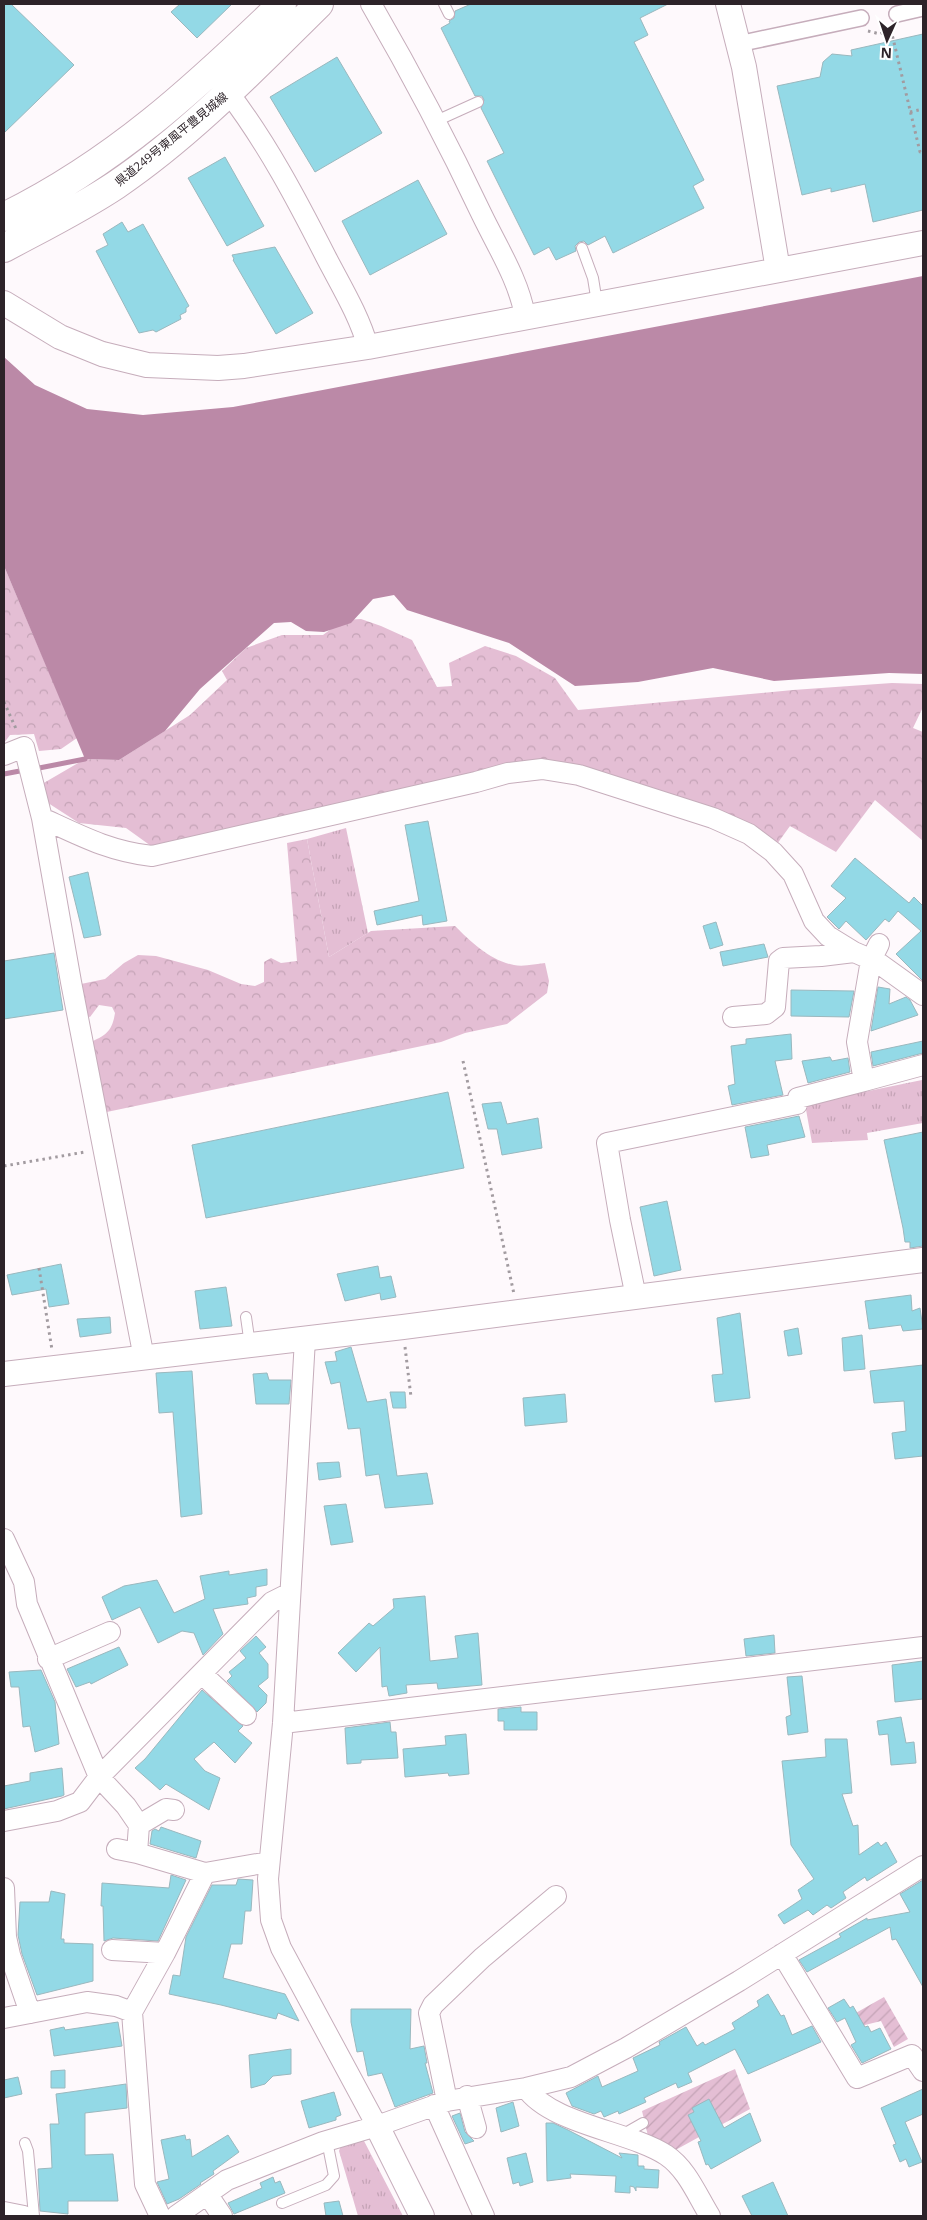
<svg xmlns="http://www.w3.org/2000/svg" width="927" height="2220" viewBox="0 0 927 2220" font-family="'Open Sans','Noto Sans JP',sans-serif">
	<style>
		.grass { fill: url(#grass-tufts) }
		.forest { fill: url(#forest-crowns) }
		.garden { fill: url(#garden-furrows) }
		.water { fill: #bb89a7 }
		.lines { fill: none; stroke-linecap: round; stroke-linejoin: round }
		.stream { stroke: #bb89a7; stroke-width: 5 }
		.building { fill: #93d9e6; stroke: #9ab8be }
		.service-casing { stroke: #c6adbb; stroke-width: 12 }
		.pedestrian-casing { stroke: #c6adbb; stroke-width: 18 }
		.minor-casing { stroke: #c6adbb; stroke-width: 22 }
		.tertiary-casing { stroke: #c6adbb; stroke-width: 26 }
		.secondary-casing { stroke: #c6adbb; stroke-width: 30 }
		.path { stroke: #a29ba0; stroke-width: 3; stroke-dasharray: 2.5 4; stroke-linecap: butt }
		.service { stroke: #fff; stroke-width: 10 }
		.pedestrian { stroke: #fff; stroke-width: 15 }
		.minor { stroke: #fff; stroke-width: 20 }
		.tertiary { stroke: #fff; stroke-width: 24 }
		.secondary { stroke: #fff; stroke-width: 28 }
		.labels { text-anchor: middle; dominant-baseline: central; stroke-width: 4; stroke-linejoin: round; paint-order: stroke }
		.street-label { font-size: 12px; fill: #2d2329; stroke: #fff }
	</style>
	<defs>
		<pattern id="grass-tufts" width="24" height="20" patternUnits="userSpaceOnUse" patternTransform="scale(1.25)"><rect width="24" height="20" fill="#e4bed4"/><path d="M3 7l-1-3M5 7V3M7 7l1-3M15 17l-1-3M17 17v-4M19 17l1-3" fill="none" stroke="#c4a3b6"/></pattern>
		<pattern id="forest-crowns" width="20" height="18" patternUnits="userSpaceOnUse" patternTransform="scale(1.25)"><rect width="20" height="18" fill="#e4bed4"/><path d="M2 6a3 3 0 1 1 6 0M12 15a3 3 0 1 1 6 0" fill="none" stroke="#c4a3b6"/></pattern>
		<pattern id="garden-furrows" width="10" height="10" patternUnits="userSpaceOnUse" patternTransform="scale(1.25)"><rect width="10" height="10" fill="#e4bed4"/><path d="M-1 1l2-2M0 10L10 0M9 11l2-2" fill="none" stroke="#c4a3b6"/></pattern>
	</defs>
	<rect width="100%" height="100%" fill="#fef9fc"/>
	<!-- grass -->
	<path class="grass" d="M346,828L368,933L329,957L307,839Z
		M922,1080L923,1123L867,1133L868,1140L812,1143L805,1104Z
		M363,2139L403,2216H358L339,2151L341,2145Z"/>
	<!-- forest -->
	<path class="forest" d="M4,566L77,738L61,749L39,751L34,734L10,735L4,743Z
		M361,619L381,626L412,640L437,687L452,686L449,663L485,646L516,656L555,678L578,710L793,690L892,683L923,684V707L913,728L923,732V841L875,800L836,852L790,826L777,844L574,769L158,851L126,828L79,823L45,801L42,784L85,759L119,760L190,715L227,680L222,671L246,648L282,635H323L343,620Z
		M307,839L329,957L371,931L455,926C471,942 491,961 514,965C523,967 536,964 545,963L549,981L547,993L507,1024L465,1033L441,1042L102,1113L89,1043C106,1035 112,1032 115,1013L112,1007L99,1005L90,1017L86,1016L81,984L105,979L124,963L138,955L156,956L208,970L241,984L255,986L264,982V962L271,958L281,963L297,961L287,843Z"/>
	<!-- garden -->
	<path class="garden" d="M884,1997L908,2039L894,2047L881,2021L861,2026L854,2014Z
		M735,2069L750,2109L670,2153L648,2136L642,2111Z"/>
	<!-- water -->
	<path class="water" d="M923,276V674L889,673L774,681L713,668L638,682L575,686L509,643L407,610L394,595L373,599L351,623L324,632L306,631L291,622L274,623L200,689L165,731L119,760L85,759L4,566V357L35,385L87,409L143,415L233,407Z"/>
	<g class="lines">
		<!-- stream -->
		<path class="stream" d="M34,769L85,759
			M4,774L25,770"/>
	</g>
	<!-- building -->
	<path class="building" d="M4,4H11L74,65L4,133Z
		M180,4H232L197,38L171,12Z
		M471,4H668L640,18L648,35L634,42L704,180L693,186L704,208L613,253L605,236L588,245L584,241L579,242L575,246L576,251L556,260L549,247L534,255L487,161L504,153L481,108L484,100L482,96H475L441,28L450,23L449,21L454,18L455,11Z
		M923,34V210L873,222L865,184L831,192V188L802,195L777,86L820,77L823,62L832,54L852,56L851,50Z
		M337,57L382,133L315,172L270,97Z
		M225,157L264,226L227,246L188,178Z
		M418,180L447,234L370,275L342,221Z
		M122,222L128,232L143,224L189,306L186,308V312L180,315L181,319L156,332L153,330L139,333L96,251L108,245L103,234Z
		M275,247L313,313L276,334L233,260L234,259L232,255Z
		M428,821L447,921L423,925L422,915L377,925L374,911L419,901L405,825Z
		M855,858L909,903L914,897L923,906V981L896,954L921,931L898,911L889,922L885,919L866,940L846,921L839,929L827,917L846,898L831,886Z
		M88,872L101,935L84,938L69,877Z
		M716,922L723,945L710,949L703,926Z
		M764,944L768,957L723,966L720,952Z
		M54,953L63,1010L4,1019V961Z
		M878,987L890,989L889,1004L906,997L910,1000L918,1015L871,1031Z
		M791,990L854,991L849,1017L791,1016Z
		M791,1034L792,1059L775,1061L783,1095L732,1105L728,1086L735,1084L731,1046L746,1044V1039Z
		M923,1041V1053L873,1066L871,1052Z
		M830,1057L832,1061L848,1058L850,1072L808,1083L802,1061Z
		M448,1092L464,1168L206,1218L192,1145Z
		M501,1102L507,1124L538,1118L542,1148L502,1155L497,1129H488L482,1104Z
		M799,1116L805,1137L767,1145L769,1155L751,1158L745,1127Z
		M923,1132V1246L910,1248V1242H905L903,1228L884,1140Z
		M667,1201L681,1270L654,1276L640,1207Z
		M61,1264L69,1304L49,1307L46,1289L12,1295L7,1275Z
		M378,1266L380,1278L391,1276L396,1297L381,1300L380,1293L345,1301L337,1274Z
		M226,1287L232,1326L200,1329L195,1291Z
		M911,1295L912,1311L920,1308L923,1329L903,1331L901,1325L869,1329L865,1301Z
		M740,1313L750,1398L715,1402L712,1375L723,1374L717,1318Z
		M110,1317L111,1333L80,1337L77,1319Z
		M798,1328L802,1354L788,1356L784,1331Z
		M862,1335L865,1369L844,1371L842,1338Z
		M351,1347L367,1402L386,1399L397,1476L427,1473L433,1504L385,1508L379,1474L366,1476L360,1428L348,1429L340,1382L331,1384L325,1362L337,1361L335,1352Z
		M923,1365V1456L895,1459L892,1433L906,1431L904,1401L874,1403L870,1371Z
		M192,1371L202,1514L181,1517L173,1412L159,1413L156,1373Z
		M267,1373L269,1380H291L289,1404H256L253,1374Z
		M390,1392H405L406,1408H393Z
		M565,1394L567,1422L525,1426L523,1398Z
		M339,1462L341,1477L319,1480L317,1463Z
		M346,1504L353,1542L331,1545L324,1506Z
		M267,1569V1585L256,1587V1596L247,1598L248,1604L213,1609L223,1634L203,1655L194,1633L182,1631L158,1643L140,1607L112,1620L102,1597L124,1586L157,1580L174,1613L205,1599L200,1576L229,1571V1575Z
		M425,1596L430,1661L458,1658L455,1636L478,1633L482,1685L438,1689L437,1683L406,1685L407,1693L389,1696L387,1686L382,1687L380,1647L356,1672L338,1653L369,1623L373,1626L394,1608L393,1599Z
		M774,1635L775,1653L746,1656L744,1639Z
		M256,1636L266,1647L259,1653L268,1664V1678L258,1686L267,1695L266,1703L257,1712L227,1681L232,1676L229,1672L246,1658L240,1651Z
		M119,1647L128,1665L91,1684L90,1682L76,1687L67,1669Z
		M923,1661V1699L895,1702L892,1665Z
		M41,1670L55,1702L59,1744L35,1752L30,1726L23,1727L19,1687H11L9,1672Z
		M802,1676L808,1732L788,1735L786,1717L791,1715L787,1677Z
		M202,1690L243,1726L238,1731L252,1743L235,1763L214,1742L194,1759L205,1771L220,1778L209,1810L166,1784L160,1790L135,1768L145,1759Z
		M521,1707V1712H537V1730H504V1721H498V1709Z
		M901,1717L906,1743L914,1742L916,1763L891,1765L888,1734L879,1735L877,1721Z
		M390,1722L391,1732H396L398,1758L361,1760V1763L347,1764L345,1728Z
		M466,1734L469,1774L449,1776L448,1773L405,1777L403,1749L446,1745L445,1736Z
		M825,1739H847L852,1793L842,1794L853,1826L858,1825L859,1855L878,1842L881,1846L886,1842L897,1862L867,1881L865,1877L843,1892L846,1898L831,1908L827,1905L813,1915L808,1910L784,1924L778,1915L802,1899L798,1890L814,1879L791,1845L782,1761L826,1757Z
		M62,1768L64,1795L62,1796L4,1809V1786L30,1781V1773Z
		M161,1827L201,1841L196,1858L150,1844L152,1831L155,1829L159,1831Z
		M171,1875L186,1880L158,1941L113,1938L104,1941L103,1906H101L102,1883L169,1888Z
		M238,1879L253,1880L251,1911H245L242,1944H231L223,1978L285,1994L299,2021L278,2013L276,2019L221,2005L169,1994L173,1975L180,1976L186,1937L212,1885H236Z
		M923,1880V1987L896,1939L892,1940L890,1927L807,1972L799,1960L841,1937L839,1934L867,1918V1920L910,1912L900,1894Z
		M51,1891L65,1894L61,1939H64V1943L93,1944V1981L37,1995L22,1954L18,1935L20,1902H49Z
		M768,1994L781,2016L784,2015L792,2035L812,2026L821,2042L748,2074L735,2049L688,2073L692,2082L678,2088L676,2083L644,2098L646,2102L619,2114L618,2111L604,2117L601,2111L594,2114L572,2106L566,2093L598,2076L602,2087L638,2071L633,2058L660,2045L659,2042L686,2027L697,2046L703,2042L705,2045L735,2029L732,2023L759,2006L757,2001Z
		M844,1999L850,2008L853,2006L865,2027L868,2026L871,2032L880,2028L891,2049L862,2063L851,2045L856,2042L845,2018L837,2022L828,2008Z
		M351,2009H411L410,2049L424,2046L427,2063H425L433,2093L395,2107L382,2073L368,2076L363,2051L357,2052L351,2022Z
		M118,2022L122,2046L54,2056L50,2030L64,2027L65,2030Z
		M291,2049V2074L273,2076L265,2084L251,2088L249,2055Z
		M65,2070V2088H51V2071Z
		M18,2077L22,2094L4,2098V2080Z
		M126,2084L127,2108L85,2113V2155L113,2154L118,2201H68V2214L40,2211L38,2169L52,2168L50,2124H59L56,2094Z
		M923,2089V2114L905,2122L922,2162L909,2167L906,2159L900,2162L893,2145L896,2144L881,2108Z
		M334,2092L341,2115L336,2117V2120L309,2128L301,2101Z
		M709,2099L724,2128L750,2113L761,2141L711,2169L708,2164L706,2165L698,2142L701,2141L688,2115L694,2112L692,2108Z
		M513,2102L519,2126L501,2132L496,2108Z
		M460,2113L465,2132L474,2141L465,2144L452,2116Z
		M546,2123H553L568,2130L622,2158L619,2153L638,2155V2166H644V2169L659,2170L658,2188L636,2187V2191L634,2187L630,2186V2193L615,2192L616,2176L570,2174L571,2178L547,2181Z
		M185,2135L186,2140L190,2139L192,2157L228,2135L239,2152L213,2171L214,2174L200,2183L201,2184L179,2199L167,2204L157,2182L169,2179L161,2140Z
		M526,2153L533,2182L520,2186L519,2182L513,2184L507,2158Z
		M273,2177L275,2183L280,2181L285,2193L234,2214L228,2203L262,2188L260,2183Z
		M773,2182L788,2216H752L742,2196Z
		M339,2201L343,2216H326L324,2203Z"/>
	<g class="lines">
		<defs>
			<path id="service" d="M444,4L449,14
				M436,121L478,102
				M582,248L593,278L597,303
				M246,1317L250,1345
				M622,2135L643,2123
				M25,2143L28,2151L34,2216
				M282,2203L326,2185L334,2176L327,2141"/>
			<path id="pedestrian" d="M897,14L923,8
				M738,44L861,18"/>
			<path id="minor" d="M371,4C411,73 448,143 482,215C498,248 519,281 525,316
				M228,92C267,143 297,200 326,257C341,286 359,315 368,347
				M4,755L24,747L42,818L71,982L144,1358
				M42,818C81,836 109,851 152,856L476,782L508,773L542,769L579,775L713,818L749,834L773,852L793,874L814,921L828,936L854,952L877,962L923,995
				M733,1017L766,1014L775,1007L779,961L783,958L821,956L854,952
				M864,1081L923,1065
				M636,1297L620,1220L607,1143L797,1104L798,1098L864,1081L857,1042L871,960L879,944
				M305,1339L283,1723L268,1879L271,1920L281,1948L377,2126
				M4,1539L24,1582L27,1604L99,1777L126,1806L139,1825L137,1853L205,1873
				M48,1659L110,1632
				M202,1674L246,1715
				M283,1723L923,1647
				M4,1821L57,1811L80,1802L99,1777L272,1602L290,1593
				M139,1825L166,1809L174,1810
				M117,1849L137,1853
				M4,1888L6,1937L10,1955L30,2013
				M112,1950L165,1953
				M782,1954L857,2078L912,2055L923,2071
				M132,2012L165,1953L205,1873L269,1862
				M4,2018L87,2002L116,2006L132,2012L145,2184L160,2216
				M526,2088C551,2124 629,2131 666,2155C687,2169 697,2195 710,2216
				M467,2096L476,2128
				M447,2101L429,2013L433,2005L482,1958L556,1896
				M434,2105L484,2216
				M208,2195L222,2216
				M4,2212L24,2216
				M176,2216L227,2180L323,2142L377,2126L447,2101L526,2088L571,2077L626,2048L739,1981L923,1866"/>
			<path id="tertiary" d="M728,4L744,67L778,270
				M4,303L60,337L102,354L147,365L218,368L244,366L368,347L923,243
				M4,1374L403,1327L923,1260
				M377,2126L422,2216"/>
			<path id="secondary" d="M4,217C114,163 195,88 282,4
				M4,248C41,228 80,209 116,185C191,134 255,67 319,4"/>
		</defs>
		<!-- service casing -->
		<use href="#service" class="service-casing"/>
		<!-- pedestrian casing -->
		<use href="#pedestrian" class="pedestrian-casing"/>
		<!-- minor casing -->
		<use href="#minor" class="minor-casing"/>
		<!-- tertiary casing -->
		<use href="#tertiary" class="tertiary-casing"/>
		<!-- secondary casing -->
		<use href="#secondary" class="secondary-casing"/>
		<!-- path -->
		<path class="path" d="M891,30L920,152H923
			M868,31L880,34L892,28
			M910,112L923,109
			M4,702L17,731
			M463,1061L514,1294
			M4,1166L85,1152
			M39,1268L52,1350
			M405,1347L411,1397"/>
		<!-- service -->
		<use href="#service" class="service"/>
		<!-- pedestrian -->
		<use href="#pedestrian" class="pedestrian"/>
		<!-- minor -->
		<use href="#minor" class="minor"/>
		<!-- tertiary -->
		<use href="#tertiary" class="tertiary"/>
		<!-- secondary -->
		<use href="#secondary" class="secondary"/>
	</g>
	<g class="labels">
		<!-- street labels -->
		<g class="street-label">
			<text transform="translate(171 139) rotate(-39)">県道249号東風平豊見城線</text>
		</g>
	</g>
	<!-- border -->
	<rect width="927" height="2220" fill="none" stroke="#2d2329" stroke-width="10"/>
	<!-- north arrow -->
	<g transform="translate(887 40) rotate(183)" stroke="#ffffff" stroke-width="4" paint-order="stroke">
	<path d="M0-4L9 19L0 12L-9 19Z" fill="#2d2329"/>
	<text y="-8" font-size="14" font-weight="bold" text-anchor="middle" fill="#2d2329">N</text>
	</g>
</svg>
